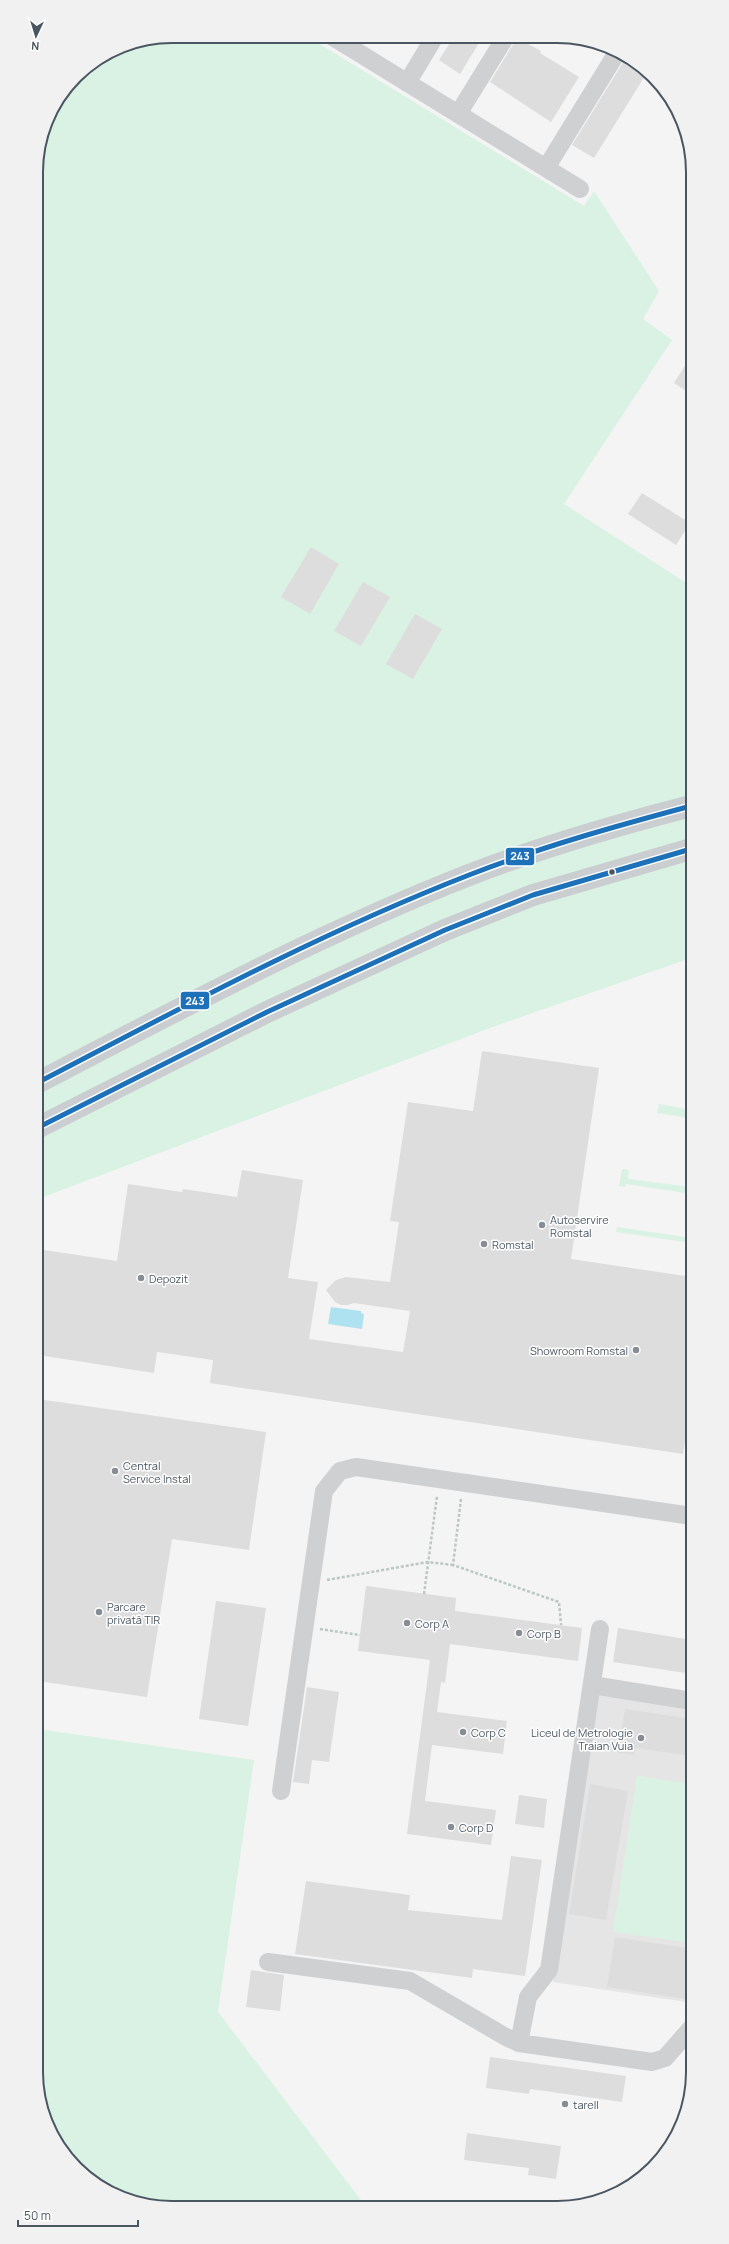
<svg xmlns="http://www.w3.org/2000/svg" width="729" height="2244" viewBox="0 0 729 2244" font-family="Manrope,sans-serif">
	<style>
		.education { fill: #e6e5e6 }
		.green { fill: #d9f2e3 }
		.water { fill: #aee2f0 }
		.building { fill: #ddddde }
		.lines { fill: none; stroke-linecap: round; stroke-linejoin: round }
		.path { stroke: #bcc7c4; stroke-width: 2.5; stroke-dasharray: 3 2; stroke-linecap: butt }
		.minor { stroke: #ced0d2; stroke-width: 18 }
		.major { stroke: #caced1; stroke-width: 22 }
		.bus-1-casing { stroke: #fff; stroke-width: 8 }
		.bus-1 { stroke: #1d71b8; stroke-width: 5 }
		.bus-dot { fill: #4a5661; stroke: #fff; stroke-width: 1.5 }
		.poi-dot { fill: #868d94; stroke: #fff; stroke-width: 1.5 }
		.labels { text-anchor: middle; dominant-baseline: central; stroke-width: 3; stroke-linejoin: round; paint-order: stroke }
		.poi-label { font-size: 11px; fill: #4a5661; stroke: #fff; text-anchor: start }
		.rim { fill: none; stroke: #4a5661; stroke-width: 2 }
		.line-badge { stroke: #fff; stroke-width: 1.5 }
		.badge-label { font-size: 11px; text-anchor: middle; font-weight: bold; fill: #fff }
	</style>
	<rect width="100%" height="100%" fill="#f4f4f4"/>
	<!-- education -->
	<path class="education" d="M597,1692L692,1707L693,2003L553,1982Z"/>
	<!-- green -->
	<path class="green" d="M172,36L308,37L584,206L594,191L659,291L643,319L672,340L564,504L691,586V958L498,1025L38,1199L36,163L46,119L76,76L120,46Z
		M659,1104L692,1110L690,1118L657,1113Z
		M622,1169L629,1170L628,1179L692,1187V1194L626,1184L625,1187L619,1186Z
		M617,1227L692,1238V1243L616,1232Z
		M38,1729L254,1760L218,2012L364,2204L375,2205H145L111,2194L76,2168L54,2140L39,2099Z
		M637,1776L692,1784L693,1943L613,1932Z"/>
	<!-- water -->
	<path class="water" d="M331,1307L361,1311V1313L364,1314L362,1329L328,1324Z"/>
	<!-- building -->
	<path class="building" d="M453,38H482L460,74L439,60Z
		M517,38L541,51L540,53L579,77L551,122L490,82Z
		M627,56L648,71L594,158L572,145Z
		M691,356V394L674,383Z
		M642,493L690,523L676,545L628,514Z
		M311,547L339,564L310,614L281,597Z
		M363,582L390,597L361,646L334,631Z
		M415,614L442,629L413,679L386,664Z
		M482,1051L599,1068L571,1259L692,1277V1395L683,1454L210,1383L213,1360L157,1352L154,1373L38,1355V1249L117,1261L128,1184L182,1192L183,1189L237,1197L242,1170L303,1180L288,1278L318,1282L309,1339L403,1352L410,1311L354,1303L348,1305H341L335,1302L326,1290L336,1280L346,1277L390,1282L399,1222L390,1221L408,1102L473,1111Z
		M38,1399L266,1432L249,1550L172,1539L147,1697L38,1681Z
		M366,1586L456,1598L455,1611L582,1628L578,1661L450,1644L445,1683L441,1682L437,1712L507,1721L503,1754L432,1745L425,1801L496,1810L491,1845L407,1834L430,1660L358,1651Z
		M216,1601L266,1608L248,1726L199,1719Z
		M618,1628L692,1640V1674L613,1662Z
		M307,1687L339,1692L329,1762L312,1760L309,1784L293,1782Z
		M625,1709L692,1719V1756L635,1748L634,1755L618,1753Z
		M590,1784L628,1791L606,1920L569,1914Z
		M519,1795L547,1799L544,1828L515,1824Z
		M511,1856L542,1860L525,1976L473,1969L472,1978L295,1954L306,1881L410,1895L408,1910L502,1920Z
		M615,1937L693,1949V2000L607,1987Z
		M251,1970L284,1975L280,2011L246,2007Z
		M490,2057L626,2076L622,2102L530,2089L529,2094L486,2088Z
		M467,2133L561,2146L556,2179L528,2175L529,2168L464,2160Z"/>
	<g class="lines">
		<!-- path -->
		<path class="path" d="M461,1499L453,1565L559,1602L561,1625
			M327,1580L428,1562L453,1565
			M424,1594L437,1496
			M320,1629L360,1635"/>
		<!-- minor -->
		<path class="minor" d="M333,37L580,189
			M407,83L434,38
			M458,114L505,38
			M546,168L618,51
			M592,1685L692,1701
			M281,1791L324,1491L340,1471L356,1467L692,1516
			M268,1962L410,1981L506,2037L519,2043L652,2062L665,2058L693,2026
			M519,2043L528,1997L549,1970L600,1629"/>
		<!-- major -->
		<path class="major" d="M37,1083C179,1009 321,933 469,875C541,847 617,825 691,806
			M37,1128L267,1012L445,930L533,895L691,849"/>
		<defs>
			<path id="bus-1" d="M37,1083C179,1009 320,933 469,875C541,847 616,826 691,806
				M37,1128L267,1012L445,930L533,895L691,849"/>
		</defs>
		<!-- bus-1 casing -->
		<use href="#bus-1" class="bus-1-casing"/>
		<!-- bus-1 -->
		<use href="#bus-1" class="bus-1"/>
	</g>
	<!-- markers -->
	<circle class="bus-dot" cx="612" cy="872" r="3.5"/>
	<g class="poi-dot">
		<circle cx="542" cy="1225" r="4"/>
		<circle cx="484" cy="1244" r="4"/>
		<circle cx="141" cy="1278" r="4"/>
		<circle cx="636" cy="1350" r="4"/>
		<circle cx="115" cy="1471" r="4"/>
		<circle cx="99" cy="1612" r="4"/>
		<circle cx="407" cy="1623" r="4"/>
		<circle cx="519" cy="1633" r="4"/>
		<circle cx="463" cy="1732" r="4"/>
		<circle cx="641" cy="1738" r="4"/>
		<circle cx="451" cy="1827" r="4"/>
		<circle cx="565" cy="2104" r="4"/>
	</g>
	<g class="labels">
		<!-- poi labels -->
		<g class="poi-label">
			<text x="550" y="1219">Autoservire<tspan x="550" dy="13">Romstal</tspan></text>
			<text x="492" y="1244">Romstal</text>
			<text x="149" y="1278">Depozit</text>
			<text x="628" y="1350" text-anchor="end">Showroom Romstal</text>
			<text x="123" y="1465">Central<tspan x="123" dy="13">Service Instal</tspan></text>
			<text x="107" y="1606">Parcare<tspan x="107" dy="13">privată TIR</tspan></text>
			<text x="415" y="1623">Corp A</text>
			<text x="527" y="1633">Corp B</text>
			<text x="471" y="1732">Corp C</text>
			<text x="633" y="1732" text-anchor="end">Liceul de Metrologie<tspan x="633" dy="13">Traian Vuia</tspan></text>
			<text x="459" y="1827">Corp D</text>
			<text x="573" y="2104">tarell</text>
		</g>
	</g>
	<!-- crop -->
	<path d="M0 0H729V2244H0ZM172 43H557A129 129 0 0 1 686 172V2072A129 129 0 0 1 557 2201H172A129 129 0 0 1 43 2072V172A129 129 0 0 1 172 43Z" fill="#f1f1f2" fill-rule="evenodd"/>
	<path class="rim" d="M172 43H557A129 129 0 0 1 686 172V2072A129 129 0 0 1 557 2201H172A129 129 0 0 1 43 2072V172A129 129 0 0 1 172 43Z"/>
	<g class="line-badge">
		<rect x="505" y="847" width="30" height="19" rx="4" fill="#1d71b8"/>
		<rect x="180" y="991" width="30" height="19" rx="4" fill="#1d71b8"/>
	</g>
	<g class="badge-label">
		<text x="520" y="860">243</text>
		<text x="195" y="1005">243</text>
	</g>
	<!-- north arrow -->
	<g transform="translate(36 36) rotate(184)" stroke="#ffffff" stroke-width="3" paint-order="stroke">
	<path d="M0-3L7 15L0 10L-7 15Z" fill="#4a5661"/>
	<text y="-6" font-size="11" font-weight="bold" text-anchor="middle" fill="#4a5661">N</text>
	</g>
	<!-- scale -->
	<path d="M18 2220v6h120v-6" fill="none" stroke="#4a5661" stroke-width="2"/>
	<text x="24" y="2220" font-size="12" fill="#4a5661" stroke="#ffffff" stroke-width="3" paint-order="stroke">50 m</text>
</svg>
